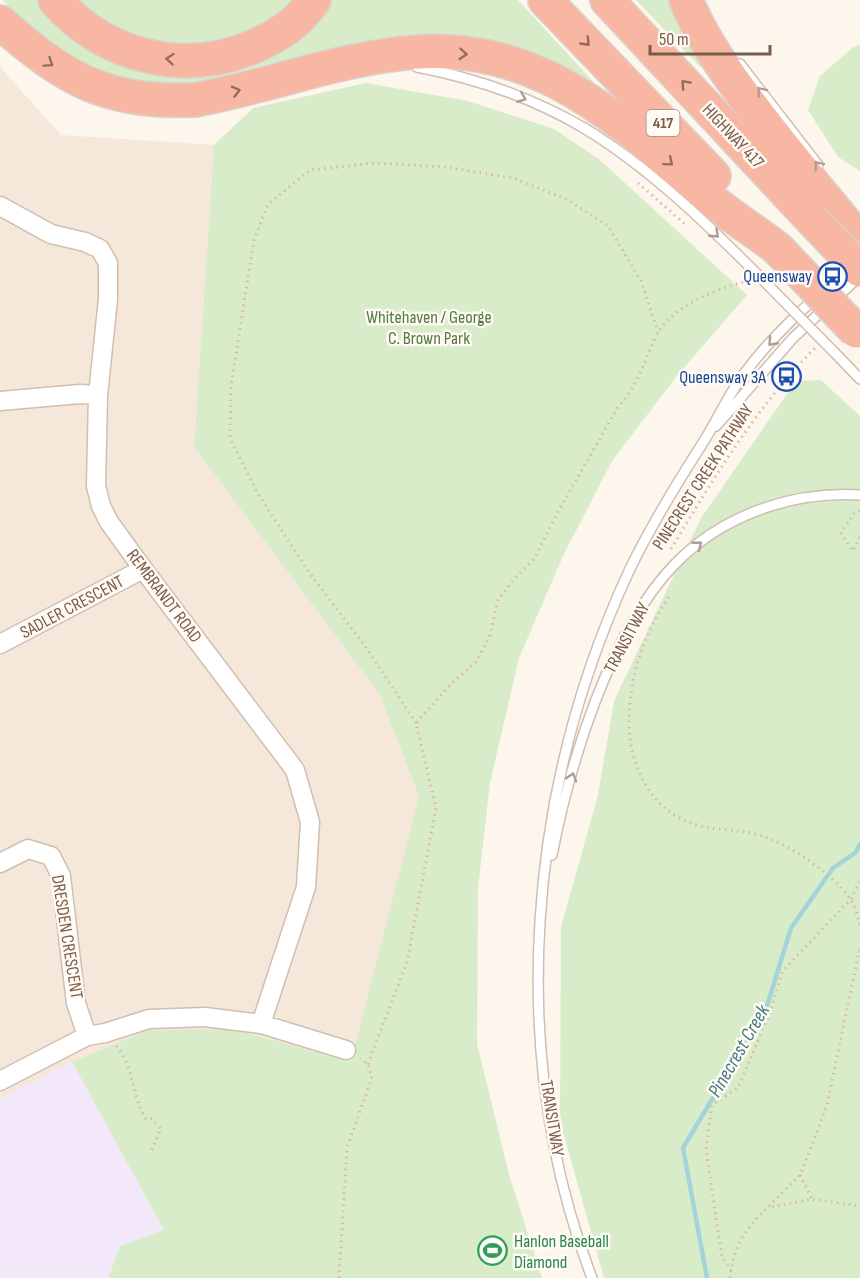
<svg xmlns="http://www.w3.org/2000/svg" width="860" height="1278" viewBox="0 0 860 1278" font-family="'Sofia Sans Condensed',sans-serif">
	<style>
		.residential { fill: #f5e8da }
		.education { fill: #f3e8fa }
		.green { fill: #d8ecc9 }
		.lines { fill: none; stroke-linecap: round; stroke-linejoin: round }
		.stream { stroke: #a5d3da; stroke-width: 4.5 }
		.service-casing { stroke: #d1beb0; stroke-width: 12 }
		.minor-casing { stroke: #d1beb0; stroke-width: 21 }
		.motorway-casing { stroke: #dad1cd; stroke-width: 36 }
		.path { stroke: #d9b8a5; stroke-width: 3; stroke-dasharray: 1.5 4.5; stroke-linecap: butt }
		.service { stroke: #fff; stroke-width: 9 }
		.minor { stroke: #fff; stroke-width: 18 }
		.motorway { stroke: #f7b7a3; stroke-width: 33 }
		.service-bridge-casing { stroke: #d1beb0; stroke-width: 12; stroke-linecap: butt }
		.motorway-bridge-casing { stroke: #dad1cd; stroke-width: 36; stroke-linecap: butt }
		.service-bridge { stroke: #fff; stroke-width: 9 }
		.motorway-bridge { stroke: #f7b7a3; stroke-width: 33 }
		.oneway { stroke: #936e5e }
		.oneway2 { stroke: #af9d94 }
		.labels { text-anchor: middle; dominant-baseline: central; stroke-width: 5; stroke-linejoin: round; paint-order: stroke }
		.shield { fill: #fffaf3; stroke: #a28b7f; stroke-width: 1.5 }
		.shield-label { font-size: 16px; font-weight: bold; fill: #7a5c4d }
		.street-label { font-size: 18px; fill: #7a5c4d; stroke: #fffaf3 }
		.transit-label { font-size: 18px; fill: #164399; stroke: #fffaf3; text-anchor: end }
		.park-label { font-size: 18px; fill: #537a41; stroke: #fffaf3 }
		.leisure-label { font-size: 18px; fill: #27864d; stroke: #fffaf3; text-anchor: start }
		.water-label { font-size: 20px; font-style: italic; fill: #437c86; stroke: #fffaf3 }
	</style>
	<rect width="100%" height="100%" fill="#fdf6ec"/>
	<!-- residential -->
	<path class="residential" d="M0,67L61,135L214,145L194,447L380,695L410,760L419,796L416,841L351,1062L233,1029L72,1062L0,1099Z"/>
	<!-- education -->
	<path class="education" d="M72,1062L164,1230L120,1246L108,1278H0V1099Z"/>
	<!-- green -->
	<path class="green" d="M3,0H39L119,59L306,28L330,0H518L600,89V96L527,58L181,88L143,86L72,62L17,19Z
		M70,0H295C259,39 203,55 151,43C144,41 135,40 128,37C109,29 88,12 70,0Z
		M636,0H671L705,61L700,67Z
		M860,44V171L838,157L808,110L820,76L852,48Z
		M366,83L468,101L554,129L600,160L747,295L676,377L612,461L563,556L519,658L490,783L478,888L477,1044L510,1178L542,1278H108L120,1246L164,1230L72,1062L149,1030L233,1029L351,1062L419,796L380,695L194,447L214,145L253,108Z
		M821,380L860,416V1278H604L560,1121L561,927L598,795L614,701L701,518L796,381Z"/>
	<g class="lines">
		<!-- stream -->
		<path class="stream" d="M707,1278L683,1148L766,1009L791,928L833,868L855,853L860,844"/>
		<defs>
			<path id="service" d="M740,64L818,165
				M417,67C475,78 533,98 584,128C647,166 704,221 756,273
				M835,299L860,276
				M834,352L860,379
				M716,426L793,338L825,308
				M552,855C570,763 609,633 674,565C722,515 792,491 860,495
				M592,1278C505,1051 528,789 629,571C651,525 677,483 704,441C718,419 728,395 744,374C773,334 812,301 849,268"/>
			<path id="minor" d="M0,206L51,234L85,242L100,249L108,263V299L98,395L96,486L101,506L109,522L143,569L295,770L310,822L306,887L261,1024
				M0,401L80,394L98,395
				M0,644L143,569
				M0,863L28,849L51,856L61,876L76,1003L87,1036
				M0,1081L87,1036L105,1033L149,1019L205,1017L261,1024L346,1050"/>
			<path id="motorway" d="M55,0C106,58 187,77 257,45C281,34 299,22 314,0
				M545,0L714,176
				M607,0L811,219
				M686,0C703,41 729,77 756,112C789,156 825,198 860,240
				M0,22C64,79 107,104 195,100C261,88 324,64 390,55C536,33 618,120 719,206C738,221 759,234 778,249"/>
		</defs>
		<!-- service casing -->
		<use href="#service" class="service-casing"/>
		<!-- minor casing -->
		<use href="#minor" class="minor-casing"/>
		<!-- motorway casing -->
		<use href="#motorway" class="motorway-casing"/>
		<!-- path -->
		<path class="path" d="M638,183L687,226
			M860,511L855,512L841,533L853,551L860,536
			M671,549C713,479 757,406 815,348
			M669,597C643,636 630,674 629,721C629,768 652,814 701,826C720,831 740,829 759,835C788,843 831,873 849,897C855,905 858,916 860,926
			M416,723L365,646L308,571L257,492L230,438L231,385L254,240L268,204L310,170L375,163L446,167L513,178L566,199L608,226L641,281L658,332
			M116,1046C134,1065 132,1096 145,1118L152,1119L161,1129L151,1152
			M368,1064L407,962L436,808L416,723L450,685L477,661L490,635L498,600L516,577L534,559L559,510L618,407C638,385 643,364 655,338C669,307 716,289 747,281
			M800,1175L812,1199
			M772,1207L812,1199L860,1206
			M731,1271L722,1257L706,1150L712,1105L738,1088L771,1010L782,972L851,899L860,881
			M339,1278L347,1148L372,1077L368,1064L360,1059
			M730,1278L734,1256L741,1239L756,1219L800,1175L805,1163L827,1105L860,947"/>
		<!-- service -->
		<use href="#service" class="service"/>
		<!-- minor -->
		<use href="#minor" class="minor"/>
		<!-- motorway -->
		<use href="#motorway" class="motorway"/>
		<defs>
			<path id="service-bridge" d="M756,273L834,352"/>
			<path id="motorway-bridge" d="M811,219L860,270
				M778,249L856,331"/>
		</defs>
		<!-- service-bridge casing -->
		<use href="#service-bridge" class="service-bridge-casing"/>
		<!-- motorway-bridge casing -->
		<use href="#motorway-bridge" class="motorway-bridge-casing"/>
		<!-- service-bridge -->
		<use href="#service-bridge" class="service-bridge"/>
		<!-- motorway-bridge -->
		<use href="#motorway-bridge" class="motorway-bridge"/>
	</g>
	<!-- one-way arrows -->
	<defs><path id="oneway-chevron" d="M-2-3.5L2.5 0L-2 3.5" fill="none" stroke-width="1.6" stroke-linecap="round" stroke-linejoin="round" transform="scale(1.5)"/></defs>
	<g class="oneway">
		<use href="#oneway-chevron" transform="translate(586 42) rotate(46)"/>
		<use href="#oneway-chevron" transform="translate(463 54) rotate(5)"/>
		<use href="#oneway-chevron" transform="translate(170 59) rotate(-175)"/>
		<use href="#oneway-chevron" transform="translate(49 63) rotate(34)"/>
		<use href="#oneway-chevron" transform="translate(685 84) rotate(-133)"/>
		<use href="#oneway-chevron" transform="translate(236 91) rotate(-14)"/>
		<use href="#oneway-chevron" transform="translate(669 162) rotate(40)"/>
	</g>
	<g class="oneway2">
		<use href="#oneway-chevron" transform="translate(761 91) rotate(-128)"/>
		<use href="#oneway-chevron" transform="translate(522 98) rotate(22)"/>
		<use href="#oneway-chevron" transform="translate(818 165) rotate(-128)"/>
		<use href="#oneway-chevron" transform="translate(715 234) rotate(43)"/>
		<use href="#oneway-chevron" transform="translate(772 342) rotate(132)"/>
		<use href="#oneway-chevron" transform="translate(698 545) rotate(-38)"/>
		<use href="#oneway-chevron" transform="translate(572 777) rotate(-73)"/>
	</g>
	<!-- icons -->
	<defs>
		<symbol id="bus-ring" viewBox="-11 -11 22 22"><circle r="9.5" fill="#fffaf3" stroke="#1a4fb4" stroke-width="1.5"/><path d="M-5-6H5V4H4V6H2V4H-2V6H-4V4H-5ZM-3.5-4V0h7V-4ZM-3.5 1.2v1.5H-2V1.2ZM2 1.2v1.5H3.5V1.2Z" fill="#1a4fb4"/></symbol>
		<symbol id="stadium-ring" viewBox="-11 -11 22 22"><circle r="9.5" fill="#fffaf3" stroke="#2e9e5b" stroke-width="1.5"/><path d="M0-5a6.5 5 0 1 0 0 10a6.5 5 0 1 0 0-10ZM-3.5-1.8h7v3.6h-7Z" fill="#2e9e5b"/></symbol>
	</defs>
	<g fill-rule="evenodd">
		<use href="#bus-ring" x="816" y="260" width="33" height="33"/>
		<use href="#bus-ring" x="770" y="360" width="33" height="33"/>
		<use href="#stadium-ring" x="476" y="1234" width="33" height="33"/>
	</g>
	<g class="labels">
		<!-- shield labels -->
		<rect class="shield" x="646.5" y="110" width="33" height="26" rx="4.5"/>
		<g class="shield-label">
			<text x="663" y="123">417</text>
		</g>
		<!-- street labels -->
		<g class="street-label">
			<text transform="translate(733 136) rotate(47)">HIGHWAY 417</text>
			<text transform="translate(703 477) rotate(-57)">PINECREST CREEK PATHWAY</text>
			<text transform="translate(164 596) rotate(53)">REMBRANDT ROAD</text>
			<text transform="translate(72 607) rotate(-28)">SADLER CRESCENT</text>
			<text transform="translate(627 638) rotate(-62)">TRANSITWAY</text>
			<text transform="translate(67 937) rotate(81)">DRESDEN CRESCENT</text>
			<text transform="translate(552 1118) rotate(81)">TRANSITWAY</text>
		</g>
		<!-- transit labels -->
		<g class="transit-label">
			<text x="812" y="276">Queensway</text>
			<text x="766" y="377">Queensway 3A</text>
		</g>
		<!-- park labels -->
		<g class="park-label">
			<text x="429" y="317">Whitehaven / George<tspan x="429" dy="21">C. Brown Park</tspan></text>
		</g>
		<!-- leisure labels -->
		<g class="leisure-label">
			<text x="514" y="1241">Hanlon Baseball<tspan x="514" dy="21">Diamond</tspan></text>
		</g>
		<!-- water labels -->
		<g class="water-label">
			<text transform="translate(739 1051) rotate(-60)">Pinecrest Creek</text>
		</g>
	</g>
	<!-- scale -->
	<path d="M650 45v9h120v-9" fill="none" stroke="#7a5c4d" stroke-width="3"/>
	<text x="659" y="45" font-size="18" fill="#7a5c4d" stroke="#fffaf3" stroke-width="4.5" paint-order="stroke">50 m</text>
</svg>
